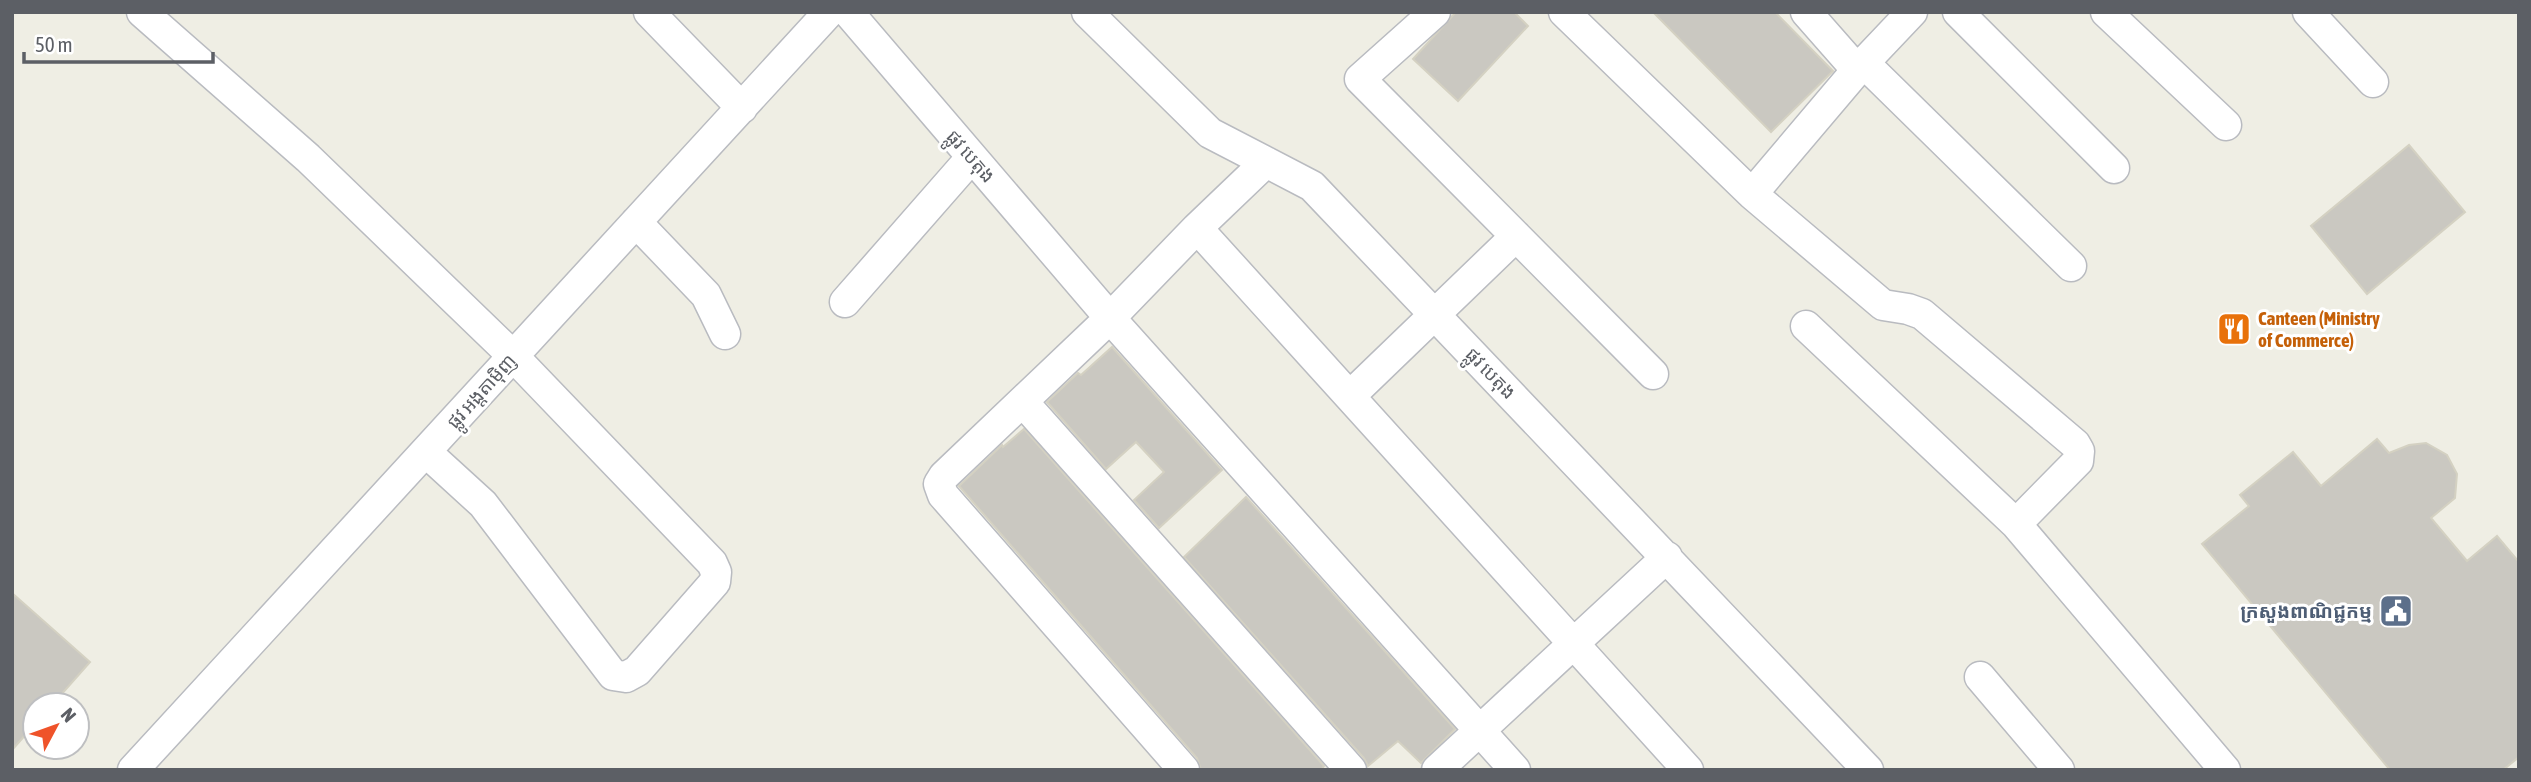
<svg xmlns="http://www.w3.org/2000/svg" width="2531" height="782" viewBox="0 0 2531 782" font-family="'Asap Condensed','Noto Sans Khmer',sans-serif">
	<style>
		.building { fill: #cac8c1; stroke: #d4d1c2; stroke-width: 2 }
		.lines { fill: none; stroke-linecap: round; stroke-linejoin: round }
		.minor-casing { stroke: #b9bbc0; stroke-width: 33 }
		.minor { stroke: #fff; stroke-width: 30 }
		.labels { text-anchor: middle; dominant-baseline: central; stroke-width: 6; stroke-linejoin: round; paint-order: stroke }
		.street-label { font-size: 19px; fill: #5c5f65; stroke: #fff }
		.food-label { font-size: 19px; font-weight: bold; fill: #c56008; stroke: #fff; text-anchor: start }
		.service-label { font-size: 19px; font-weight: bold; fill: #4e5e75; stroke: #fff; text-anchor: end }
	</style>
	<rect width="100%" height="100%" fill="#efeee4"/>
	<!-- building -->
	<path class="building" d="M1456,12H1514L1528,26L1458,101L1413,59Z
		M1653,12H1775L1833,71L1771,132Z
		M2409,145L2465,212L2367,294L2311,226Z
		M1112,347L1222,470L1159,528L1134,500L1164,472L1136,442L1106,469L1047,402L1078,373L1081,375Z
		M1024,429L1324,766L1321,770H1201L1197,758L959,486L1002,445L1003,447Z
		M2377,439L2389,453L2409,445L2426,443L2447,455L2457,474L2455,498L2431,518L2467,561L2497,536L2519,562V757L2503,770H2390L2202,544L2249,506L2240,495L2293,452L2321,486Z
		M1246,497L1455,729L1421,763L1398,741L1368,766L1364,758L1184,557Z
		M12,593L90,662L52,705H35V724L12,750Z"/>
	<g class="lines">
		<defs>
			<path id="minor" d="M142,12L308,158L513,356L712,563L716,572L715,582L637,671L626,677L613,675L483,504L426,452
				M649,12L742,108
				M848,12L1110,318L1515,770
				M1087,12L1210,133L1312,186L1868,770
				M1435,12L1360,79L1653,374
				M1564,12L1752,194L1883,305L1908,309L1922,314L2075,444L2079,451L2078,461L2016,524
				M1806,12L1857,70
				M1958,12L2114,168
				M2106,12L2226,125
				M2308,12L2373,82
				M1864,63L2071,266
				M1752,194L1857,70L1912,12
				M636,222L706,295L725,334
				M1197,228L1688,770
				M845,302L972,157
				M1806,326L2016,524L2225,770
				M1350,396L1516,236
				M1023,402L1351,770
				M1980,677L2059,770
				M133,770L829,12
				M1184,770L943,495L939,484L944,476L1110,318L1197,228L1266,162
				M1437,770L1667,557"/>
		</defs>
		<!-- minor casing -->
		<use href="#minor" class="minor-casing"/>
		<!-- minor -->
		<use href="#minor" class="minor"/>
	</g>
	<!-- icons -->
	<defs>
		<symbol id="restaurant-square" viewBox="-11 -11 22 22"><rect x="-9" y="-9" width="18" height="18" rx="4" fill="#e8710a" stroke="#fff"/><path d="M-5-6h1v4h1v-4h1v4h1v-4h1v5L-1.5 .5V6h-2V.5L-5-1ZM5-6V6H3V1.5H1.5Q1.5-4 5-6Z" fill="#fff"/></symbol>
		<symbol id="civic-square" viewBox="-11 -11 22 22"><rect x="-9" y="-9" width="18" height="18" rx="4" fill="#5c6f8a" stroke="#fff"/><path d="M-.6-6.5H3V-4.5H.6V-3L4-1V1h2V6H-6V1h2V-1L-.6-3ZM-1.2 2.5V6h2.4V2.5Z" fill="#fff"/></symbol>
	</defs>
	<g fill-rule="evenodd">
		<use href="#restaurant-square" x="2215" y="310" width="38" height="38"/>
		<use href="#civic-square" x="2377" y="592" width="38" height="38"/>
	</g>
	<g class="labels">
		<!-- street labels -->
		<g class="street-label">
			<text transform="translate(971 156) rotate(49)">ផ្លូវ បេតុង</text>
			<text transform="translate(1491 373) rotate(46)">ផ្លូវ បេតុង</text>
			<text transform="translate(481 391) rotate(-48)">ផ្លូវ អង្តតាម៉ិញ</text>
		</g>
		<!-- food labels -->
		<g class="food-label">
			<text x="2258" y="318">Canteen (Ministry<tspan x="2258" dy="22">of Commerce)</tspan></text>
		</g>
		<!-- service labels -->
		<g class="service-label">
			<text x="2372" y="611">ក្រសួងពាណិជ្ជកម្ម</text>
		</g>
	</g>
	<!-- border -->
	<rect width="2531" height="782" fill="none" stroke="#5c5f65" stroke-width="28"/>
	<!-- north arrow -->
	<g transform="translate(56 726) rotate(49)"><circle r="33" fill="#ffffff" stroke="#bebfc1" stroke-width="2"/>
	<path d="M0-5L12 26L0 18L-12 26Z" fill="#ef532a"/>
	<text y="-10" font-size="19" font-weight="bold" text-anchor="middle" fill="#5c5f65">N</text>
	</g>
	<!-- scale -->
	<path d="M24 52v10h189v-10" fill="none" stroke="#5c5f65" stroke-width="3.5"/>
	<text x="35" y="52" font-size="21" fill="#5c5f65" stroke="#ffffff" stroke-width="5" paint-order="stroke">50 m</text>
</svg>
